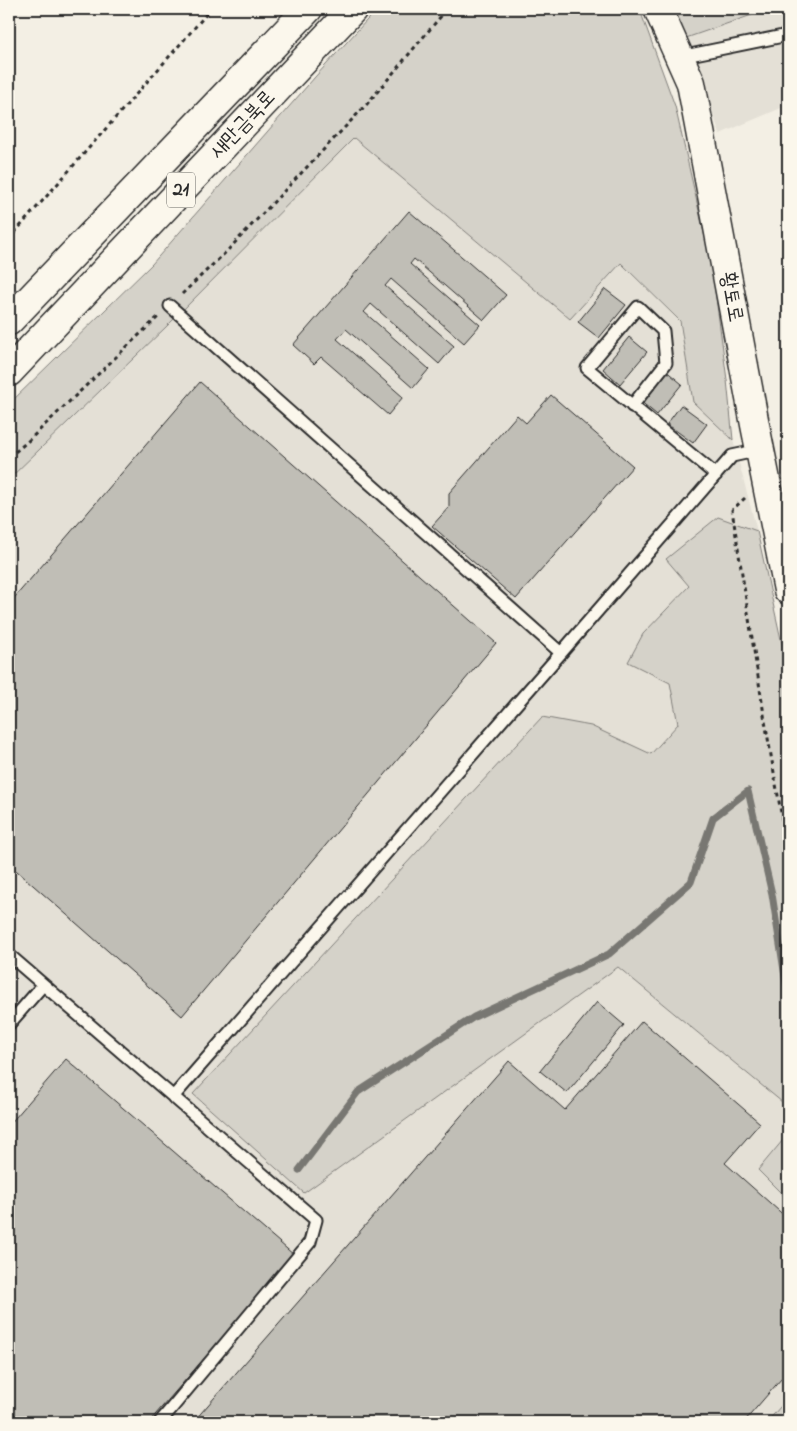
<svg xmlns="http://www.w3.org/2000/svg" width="797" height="1431" viewBox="0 0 797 1431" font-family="'Indie Flower','Poor Story',sans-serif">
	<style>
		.built { fill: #e4e0d6 }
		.green { fill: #d5d2c9; stroke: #807e7a }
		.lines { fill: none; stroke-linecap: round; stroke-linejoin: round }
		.stream { stroke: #787772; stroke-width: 7 }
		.building { fill: #c0beb6; stroke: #2b2b2b }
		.service-casing { stroke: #2b2b2b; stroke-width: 15 }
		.secondary-casing { stroke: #2b2b2b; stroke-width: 31 }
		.trunk-casing { stroke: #2b2b2b; stroke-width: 31 }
		.path { stroke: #2b2b2b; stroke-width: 3; stroke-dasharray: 4 4; stroke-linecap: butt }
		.service { stroke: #fbf7ec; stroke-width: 11 }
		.secondary { stroke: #fbf7ec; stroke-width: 28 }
		.trunk { stroke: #fbf7ec; stroke-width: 28 }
		.labels { text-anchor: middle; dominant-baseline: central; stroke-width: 4.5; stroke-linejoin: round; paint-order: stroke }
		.shield { fill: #fbf7ec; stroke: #696865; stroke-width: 1 }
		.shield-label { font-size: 20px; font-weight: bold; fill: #2b2b2b }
		.street-label { font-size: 21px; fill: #2b2b2b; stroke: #fbf7ec }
	</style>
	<rect width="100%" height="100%" fill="#f3efe4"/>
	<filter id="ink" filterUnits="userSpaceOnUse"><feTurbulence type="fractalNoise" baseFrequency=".02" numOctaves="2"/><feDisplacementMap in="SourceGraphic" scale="10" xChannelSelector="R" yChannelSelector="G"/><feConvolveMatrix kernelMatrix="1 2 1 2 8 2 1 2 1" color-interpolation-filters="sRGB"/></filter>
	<g filter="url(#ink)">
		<!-- built -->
		<path class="built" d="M769,9H788V105L720,134L686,38Z
			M354,138L570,318L621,263L679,321L693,401L733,440L757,531L788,671L618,967L788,1107V1134L758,1170L788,1200V1398L767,1422H9V479L167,326Z"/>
		<!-- green -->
		<path class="green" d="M377,9H638L641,13L675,106L712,268L727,380L733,440L693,402L680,321L621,263L570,319L354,138L167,326L9,479V404L152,264L315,77Z
			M671,9H769L686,38Z
			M718,517L757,531L788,671V1107L618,967L304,1193L193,1094L542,717L591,726L651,754L678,724L670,683L628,662L643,634L689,586L666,559Z
			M788,1134V1200L758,1170Z
			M788,1398V1422H767Z"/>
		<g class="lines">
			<!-- stream -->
			<path class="stream" d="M299,1170L358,1092L474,1017L609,954L691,882L713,818L748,791L772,894L788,996"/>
		</g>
		<!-- building -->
		<path class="building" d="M409,211L506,295L484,320L414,259L410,264L480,325L464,343L391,279L385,286L454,346L439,364L371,304L364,312L429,369L413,388L346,329L337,339L403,397L388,415L321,357L314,364L293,345Z
			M605,289L626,305L599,338L578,322Z
			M629,337L647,352L620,384L603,369Z
			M664,369L682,384L657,415L639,400Z
			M200,382L496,643L182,1016L9,864V604Z
			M551,395L633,466L516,599L432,526L449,507V493L517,415L526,423Z
			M681,405L707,424L693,443L667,424Z
			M597,1002L624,1025L567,1093L540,1071Z
			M642,1021L760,1123L725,1163L788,1219V1371L744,1422L194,1421L509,1061L565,1110Z
			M66,1059L294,1255L149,1422H9V1125Z"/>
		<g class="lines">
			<defs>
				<path id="service" d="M680,57L788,35
					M170,306L561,653L173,1097
					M632,406L666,363L663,331L638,307L587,368L716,475
					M561,653L732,456L760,450
					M9,955L316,1220L310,1242L160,1422
					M9,1024L43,985"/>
				<path id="secondary" d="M658,9L691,83L755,425L788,590"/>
				<path id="trunk" d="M9,321L308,9
					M9,372L353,9"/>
			</defs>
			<!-- service casing -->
			<use href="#service" class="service-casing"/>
			<!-- secondary casing -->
			<use href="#secondary" class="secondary-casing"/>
			<!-- trunk casing -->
			<use href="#trunk" class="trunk-casing"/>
			<!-- path -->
			<path class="path" d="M9,239L211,9
				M182,294L227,251L367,104L447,9
				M9,457L27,442L158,317
				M745,498L732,510L765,721L788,853"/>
			<!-- service -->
			<use href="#service" class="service"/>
			<!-- secondary -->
			<use href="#secondary" class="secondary"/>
			<!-- trunk -->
			<use href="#trunk" class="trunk"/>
		</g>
	</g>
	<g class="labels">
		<!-- shield labels -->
		<rect class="shield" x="167" y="172.5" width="28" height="35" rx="4"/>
		<g class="shield-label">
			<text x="181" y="190">21</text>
		</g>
		<!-- street labels -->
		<g class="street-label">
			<text transform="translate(243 125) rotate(-47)">새만금북로</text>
			<text transform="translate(731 297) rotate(80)">황토로</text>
		</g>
	</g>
	<!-- margin -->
	<rect width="797" height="1431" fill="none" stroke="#fbf7ec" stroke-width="30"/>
	<rect x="15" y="15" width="767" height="1401" fill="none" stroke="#2b2b2b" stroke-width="2" filter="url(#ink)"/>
</svg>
